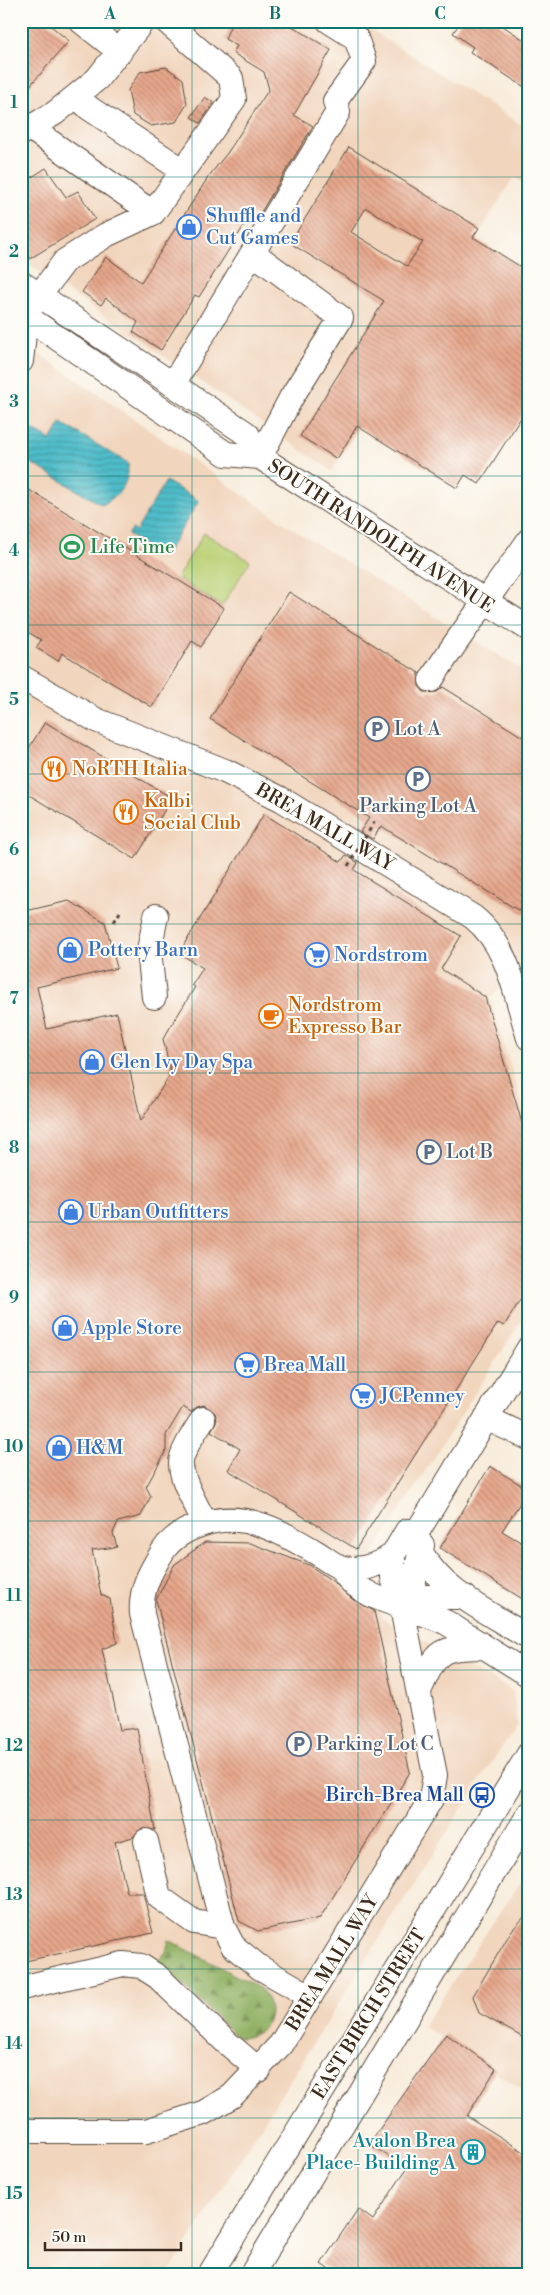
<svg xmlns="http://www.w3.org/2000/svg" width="550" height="2295" viewBox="0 0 550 2295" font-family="'Libre Bodoni',serif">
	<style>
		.built { fill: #f1d5bd }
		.forest { fill: url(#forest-firs); stroke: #676e42 }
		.green { fill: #bad074; stroke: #7a7d49 }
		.water { fill: url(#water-rules); stroke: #457374 }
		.building { fill: url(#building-back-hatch); fill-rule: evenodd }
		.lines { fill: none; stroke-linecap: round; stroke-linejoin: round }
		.minor-casing { stroke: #57473a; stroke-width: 26 }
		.path { stroke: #57473a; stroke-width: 3; stroke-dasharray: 4 4; stroke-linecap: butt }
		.minor { stroke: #fff; stroke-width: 24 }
		.path-bridge { stroke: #57473a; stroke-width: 3; stroke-dasharray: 4 4; stroke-linecap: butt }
		.grid { fill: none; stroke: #0f766e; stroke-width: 1; stroke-opacity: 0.55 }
		.labels { text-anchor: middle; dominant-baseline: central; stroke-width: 4; stroke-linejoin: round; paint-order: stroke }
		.shop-label { font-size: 19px; fill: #366cbe; stroke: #fdfcf7; text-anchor: start }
		.street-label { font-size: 19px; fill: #3b2a1e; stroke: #fdfcf7 }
		.leisure-label { font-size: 19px; fill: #27864d; stroke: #fdfcf7; text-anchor: start }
		.service-label { font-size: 19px; fill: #4e5e75; stroke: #fdfcf7; text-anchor: start }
		.food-label { font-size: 19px; fill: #c56008; stroke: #fdfcf7; text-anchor: start }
		.transit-label { font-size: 19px; fill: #164399; stroke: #fdfcf7; text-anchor: end }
		.culture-label { font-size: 19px; fill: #0d838f; stroke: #fdfcf7; text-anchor: end }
		.neatline { fill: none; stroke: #0f766e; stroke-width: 2 }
		.grid-label { font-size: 16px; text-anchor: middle; font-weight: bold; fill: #0f766e }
	</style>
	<defs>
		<pattern id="forest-firs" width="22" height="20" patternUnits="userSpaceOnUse" patternTransform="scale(1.25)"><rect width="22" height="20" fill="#93b266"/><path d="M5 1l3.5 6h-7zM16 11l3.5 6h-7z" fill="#799153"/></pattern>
		<pattern id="water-rules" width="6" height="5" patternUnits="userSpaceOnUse" patternTransform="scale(1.25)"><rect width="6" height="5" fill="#4fbcc9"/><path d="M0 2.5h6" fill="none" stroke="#4399a3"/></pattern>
		<pattern id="building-back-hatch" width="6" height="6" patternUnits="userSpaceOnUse" patternTransform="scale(1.25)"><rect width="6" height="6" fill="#e7a78c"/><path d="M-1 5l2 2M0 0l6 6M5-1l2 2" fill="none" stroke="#bc8872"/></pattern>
	</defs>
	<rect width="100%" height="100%" fill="#fdfcf7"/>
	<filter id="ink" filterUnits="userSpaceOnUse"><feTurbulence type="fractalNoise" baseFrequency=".02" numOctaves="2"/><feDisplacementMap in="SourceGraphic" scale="10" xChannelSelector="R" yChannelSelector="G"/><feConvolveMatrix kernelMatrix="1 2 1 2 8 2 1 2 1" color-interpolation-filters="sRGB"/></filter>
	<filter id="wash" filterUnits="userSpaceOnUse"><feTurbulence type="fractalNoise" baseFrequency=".0096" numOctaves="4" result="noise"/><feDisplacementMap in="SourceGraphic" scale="20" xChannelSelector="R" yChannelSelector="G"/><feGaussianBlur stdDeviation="1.12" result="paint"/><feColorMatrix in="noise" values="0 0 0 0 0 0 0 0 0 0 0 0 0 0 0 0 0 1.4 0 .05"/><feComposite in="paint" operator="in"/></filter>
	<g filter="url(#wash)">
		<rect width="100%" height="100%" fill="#f8ecdb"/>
		<!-- built -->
		<path class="built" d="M21,21H357L529,130V187L514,177L332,471L21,259Z
			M21,341L288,526L529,674V956L490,999L529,1128V1309L373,1553L382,1618L513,1691L517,1725L479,1781L168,2274H21Z
			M529,1870V2094L423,2026Z"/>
		<!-- forest -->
		<path class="forest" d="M169,1940L261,1989C280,2011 267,2038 238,2038L158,1961L166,1952Z"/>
		<!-- green -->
		<path class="green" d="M204,533L250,561L222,606L177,578Z"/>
		<!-- water -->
		<path class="water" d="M61,423L128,463C129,484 120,495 102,505L21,457V438L28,427L51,440Z
			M166,481L199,501L164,557L128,535L132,529L136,531Z"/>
		<g id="blocks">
			<!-- building -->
			<path class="building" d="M21,21H45L69,41L21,96Z
				M232,21H284L331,50L294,115L313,126L258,217L252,213L199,297L195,295L161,350L133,332L138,322L106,298L101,305L82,292L106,257L141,282L209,176L228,152L269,89L264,72L233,53L237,46L225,39Z
				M461,21H495L529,43V90L470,52L473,47L453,33Z
				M166,67L183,79L187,104L176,122L151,126L133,115L128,90L140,72Z
				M205,97L214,103L200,123L191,117Z
				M349,147L479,228L473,237L529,272V405L479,484L465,475L457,488L357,426L337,459L300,436L384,301L290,243ZM366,208L423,242L407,266L351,232Z
				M46,168L66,197L78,191L95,219L26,261L21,253V184Z
				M21,485L224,608L201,647L192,641L152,707L62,653L58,661L47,654L36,648L41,640L21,628Z
				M289,592L419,673V686L424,692H437L443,687L529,741V917L381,826L373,839L360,832L369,818L210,719Z
				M45,722L172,798L135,859L21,790V761Z
				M264,814L341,862L346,855L358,863L354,870L461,936L441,969L485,997L529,1147V1286L504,1326L498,1323L356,1549L228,1470L240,1449L211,1431L217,1420L215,1413L204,1405L197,1407L191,1412L183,1407L166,1435V1451L146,1487L151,1496L141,1516L118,1522L113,1533L117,1547L92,1550L101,1595L110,1599L117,1643L102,1649L120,1730L137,1728L155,1830L142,1828L133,1837L115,1842L127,1893H143L153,1933L21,1962V912L69,901L105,922L117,968L37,987L47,1029L117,1013L141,1121L171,1073L163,1039L195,987L192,985L203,968L179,953Z
				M490,1466L529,1490L522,1504L520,1503L502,1531L529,1547V1603L440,1548Z
				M205,1542L250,1543L309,1565L335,1583L352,1599L374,1611L410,1772L320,1918L258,1931L239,1921L156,1600L174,1565Z
				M529,1912V2041L479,2013L473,1996L512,1930Z
				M446,2034L496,2069L467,2116L529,2155V2274H335L321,2264L358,2209L373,2220L407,2168L369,2144Z"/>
		</g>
	</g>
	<g filter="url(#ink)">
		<use href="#blocks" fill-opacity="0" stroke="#57473a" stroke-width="1"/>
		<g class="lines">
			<defs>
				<path id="minor" d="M81,21L120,52
					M77,96L89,108L182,170
					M30,128L153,213
					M21,133L55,113L97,79L143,21
					M253,253L341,318L291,398L260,457
					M21,283L247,434L260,457
					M21,313L226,454L260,457L529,629
					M21,320L65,261L106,235L153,213L234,99L231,78L166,21
					M21,361L26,316
					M173,384L338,112L335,101L364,61L356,38L329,21
					M21,677L96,720L225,771L281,799L473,917C509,945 516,997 529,1038
					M431,680C461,632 497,587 529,540
					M154,997L149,950L156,916
					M486,1418L529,1438
					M203,1419C195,1431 186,1444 182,1457C176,1474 198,1507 205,1523
					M421,1552C441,1592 492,1614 529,1638
					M341,1568C358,1602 416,1607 447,1623L529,1675
					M402,1608L414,1580L422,1545
					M402,1608L425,1597H465
					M420,1689C438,1649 439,1648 484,1647
					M146,1841L159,1897L194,1922L223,1927
					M21,1988L123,1964L141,1966L158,1977L226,2042L259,2070
					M310,1996L259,1967L233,1946L223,1927L142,1614C140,1589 150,1572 163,1551C172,1537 187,1529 203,1524C245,1510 282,1532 317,1553C325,1558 334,1566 343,1568C362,1572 378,1565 393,1555
					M21,2131H146L203,2113L232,2096L281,2044L431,1799L435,1775L402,1608L393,1578V1555L407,1531L419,1529L529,1348
					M210,2274L529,1754
					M252,2274L529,1814"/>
			</defs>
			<!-- minor casing -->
			<use href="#minor" class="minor-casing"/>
			<!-- path -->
			<path class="path" d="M114,922L120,912"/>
			<!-- minor -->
			<use href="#minor" class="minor"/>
			<!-- path-bridge -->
			<path class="path-bridge" d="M348,866L375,821"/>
		</g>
	</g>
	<!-- grid -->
	<path class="grid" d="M192,21V2274M358,21V2274M21,177H529M21,326H529M21,476H529M21,625H529M21,774H529M21,924H529M21,1073H529M21,1222H529M21,1372H529M21,1521H529M21,1670H529M21,1820H529M21,1969H529M21,2118H529"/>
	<!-- icons -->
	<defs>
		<symbol id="shop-ring" viewBox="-11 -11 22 22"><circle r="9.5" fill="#fdfcf7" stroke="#3f7fe0" stroke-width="1.5"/><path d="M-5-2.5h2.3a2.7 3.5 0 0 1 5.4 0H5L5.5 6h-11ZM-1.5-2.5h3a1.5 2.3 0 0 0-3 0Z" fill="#3f7fe0"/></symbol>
		<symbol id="stadium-ring" viewBox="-11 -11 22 22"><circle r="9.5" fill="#fdfcf7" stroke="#2e9e5b" stroke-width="1.5"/><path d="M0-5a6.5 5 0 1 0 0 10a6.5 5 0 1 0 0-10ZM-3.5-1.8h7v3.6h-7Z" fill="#2e9e5b"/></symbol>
		<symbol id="parking-ring" viewBox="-11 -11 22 22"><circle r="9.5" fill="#fdfcf7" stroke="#5c6f8a" stroke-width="1.5"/><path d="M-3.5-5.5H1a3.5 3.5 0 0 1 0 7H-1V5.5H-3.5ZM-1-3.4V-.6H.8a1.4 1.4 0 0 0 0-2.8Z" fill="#5c6f8a"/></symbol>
		<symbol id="restaurant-ring" viewBox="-11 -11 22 22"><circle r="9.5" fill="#fdfcf7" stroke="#e8710a" stroke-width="1.5"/><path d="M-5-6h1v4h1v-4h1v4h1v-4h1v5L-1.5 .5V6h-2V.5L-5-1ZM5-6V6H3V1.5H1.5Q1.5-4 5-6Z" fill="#e8710a"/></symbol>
		<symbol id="supermarket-ring" viewBox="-11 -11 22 22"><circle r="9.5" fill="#fdfcf7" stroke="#3f7fe0" stroke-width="1.5"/><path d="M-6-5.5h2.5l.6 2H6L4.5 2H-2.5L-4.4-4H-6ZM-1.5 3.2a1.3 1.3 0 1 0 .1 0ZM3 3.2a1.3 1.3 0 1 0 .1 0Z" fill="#3f7fe0"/></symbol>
		<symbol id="cafe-ring" viewBox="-11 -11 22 22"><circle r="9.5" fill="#fdfcf7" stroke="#e8710a" stroke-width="1.5"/><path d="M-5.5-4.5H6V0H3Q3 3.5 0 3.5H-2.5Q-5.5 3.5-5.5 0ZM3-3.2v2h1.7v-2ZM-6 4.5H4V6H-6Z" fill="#e8710a"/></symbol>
		<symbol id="bus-ring" viewBox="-11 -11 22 22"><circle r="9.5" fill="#fdfcf7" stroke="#1a4fb4" stroke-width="1.5"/><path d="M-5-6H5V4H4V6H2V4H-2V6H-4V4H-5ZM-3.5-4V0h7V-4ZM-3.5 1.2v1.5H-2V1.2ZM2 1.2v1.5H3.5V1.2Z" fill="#1a4fb4"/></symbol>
		<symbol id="building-ring" viewBox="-11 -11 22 22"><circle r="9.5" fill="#fdfcf7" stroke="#0f9aa8" stroke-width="1.5"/><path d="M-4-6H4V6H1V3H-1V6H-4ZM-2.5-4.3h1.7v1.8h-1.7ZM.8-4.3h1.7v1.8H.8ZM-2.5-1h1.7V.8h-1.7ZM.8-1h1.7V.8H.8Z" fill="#0f9aa8"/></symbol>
	</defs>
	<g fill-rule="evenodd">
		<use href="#shop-ring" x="175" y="213" width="28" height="28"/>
		<use href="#stadium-ring" x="58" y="533" width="28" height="28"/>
		<use href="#parking-ring" x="363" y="715" width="28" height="28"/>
		<use href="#restaurant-ring" x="40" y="755" width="28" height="28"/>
		<use href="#parking-ring" x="404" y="765" width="28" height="28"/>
		<use href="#restaurant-ring" x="112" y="798" width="28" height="28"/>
		<use href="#shop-ring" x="56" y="936" width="28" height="28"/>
		<use href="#supermarket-ring" x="303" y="941" width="28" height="28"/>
		<use href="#cafe-ring" x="257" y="1002" width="28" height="28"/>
		<use href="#shop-ring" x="78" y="1048" width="28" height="28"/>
		<use href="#parking-ring" x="415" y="1138" width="28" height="28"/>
		<use href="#shop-ring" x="57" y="1198" width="28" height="28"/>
		<use href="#shop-ring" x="51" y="1314" width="28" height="28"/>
		<use href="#supermarket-ring" x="233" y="1351" width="28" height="28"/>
		<use href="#supermarket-ring" x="349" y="1382" width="28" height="28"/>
		<use href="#shop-ring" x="45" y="1434" width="28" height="28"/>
		<use href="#parking-ring" x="285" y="1730" width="28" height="28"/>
		<use href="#bus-ring" x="468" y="1781" width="28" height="28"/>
		<use href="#building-ring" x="459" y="2138" width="28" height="28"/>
	</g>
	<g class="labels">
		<!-- shop labels -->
		<g class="shop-label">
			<text x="206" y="216">Shuffle and<tspan x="206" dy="22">Cut Games</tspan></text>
			<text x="88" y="950">Pottery Barn</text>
			<text x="334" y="955">Nordstrom</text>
			<text x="110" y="1062">Glen Ivy Day Spa</text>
			<text x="88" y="1212">Urban Outfitters</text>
			<text x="82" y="1328">Apple Store</text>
			<text x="264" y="1365">Brea Mall</text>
			<text x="380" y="1396">JCPenney</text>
			<text x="76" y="1448">H&amp;M</text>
		</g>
		<!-- street labels -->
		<g class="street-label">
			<text transform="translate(381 536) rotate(33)">SOUTH RANDOLPH AVENUE</text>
			<text transform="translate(325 827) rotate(30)">BREA MALL WAY</text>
			<text transform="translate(332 1963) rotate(-58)">BREA MALL WAY</text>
			<text transform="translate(369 2014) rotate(-58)">EAST BIRCH STREET</text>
		</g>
		<!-- leisure labels -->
		<g class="leisure-label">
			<text x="90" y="547">Life Time</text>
		</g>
		<!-- service labels -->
		<g class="service-label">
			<text x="394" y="729">Lot A</text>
			<text x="418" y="806" text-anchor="middle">Parking Lot A</text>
			<text x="446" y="1152">Lot B</text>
			<text x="316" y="1744">Parking Lot C</text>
		</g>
		<!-- food labels -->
		<g class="food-label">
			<text x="72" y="769">NoRTH Italia</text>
			<text x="144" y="801">Kalbi<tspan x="144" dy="22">Social Club</tspan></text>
			<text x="288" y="1005">Nordstrom<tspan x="288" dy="22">Expresso Bar</tspan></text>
		</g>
		<!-- transit labels -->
		<g class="transit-label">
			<text x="464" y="1795">Birch-Brea Mall</text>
		</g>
		<!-- culture labels -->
		<g class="culture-label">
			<text x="456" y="2141">Avalon Brea<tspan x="456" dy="22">Place- Building A</tspan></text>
		</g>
	</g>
	<!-- margin -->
	<rect width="550" height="2295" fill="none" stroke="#fdfcf7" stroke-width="55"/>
	<!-- scale -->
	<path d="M45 2242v8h136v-8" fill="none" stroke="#3b2a1e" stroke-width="2.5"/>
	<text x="52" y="2242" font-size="15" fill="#3b2a1e" stroke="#fdfcf7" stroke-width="4" paint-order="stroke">50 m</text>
	<rect x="28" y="28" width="494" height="2240" class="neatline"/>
	<g class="grid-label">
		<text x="110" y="19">A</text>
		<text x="275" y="19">B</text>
		<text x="440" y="19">C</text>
		<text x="14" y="108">1</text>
		<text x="14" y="257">2</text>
		<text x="14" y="407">3</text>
		<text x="14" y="556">4</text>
		<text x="14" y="705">5</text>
		<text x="14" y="855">6</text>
		<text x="14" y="1004">7</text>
		<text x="14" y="1153">8</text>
		<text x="14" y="1303">9</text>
		<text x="14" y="1452">10</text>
		<text x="14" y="1601">11</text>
		<text x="14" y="1751">12</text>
		<text x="14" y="1900">13</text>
		<text x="14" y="2049">14</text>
		<text x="14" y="2199">15</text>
	</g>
</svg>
